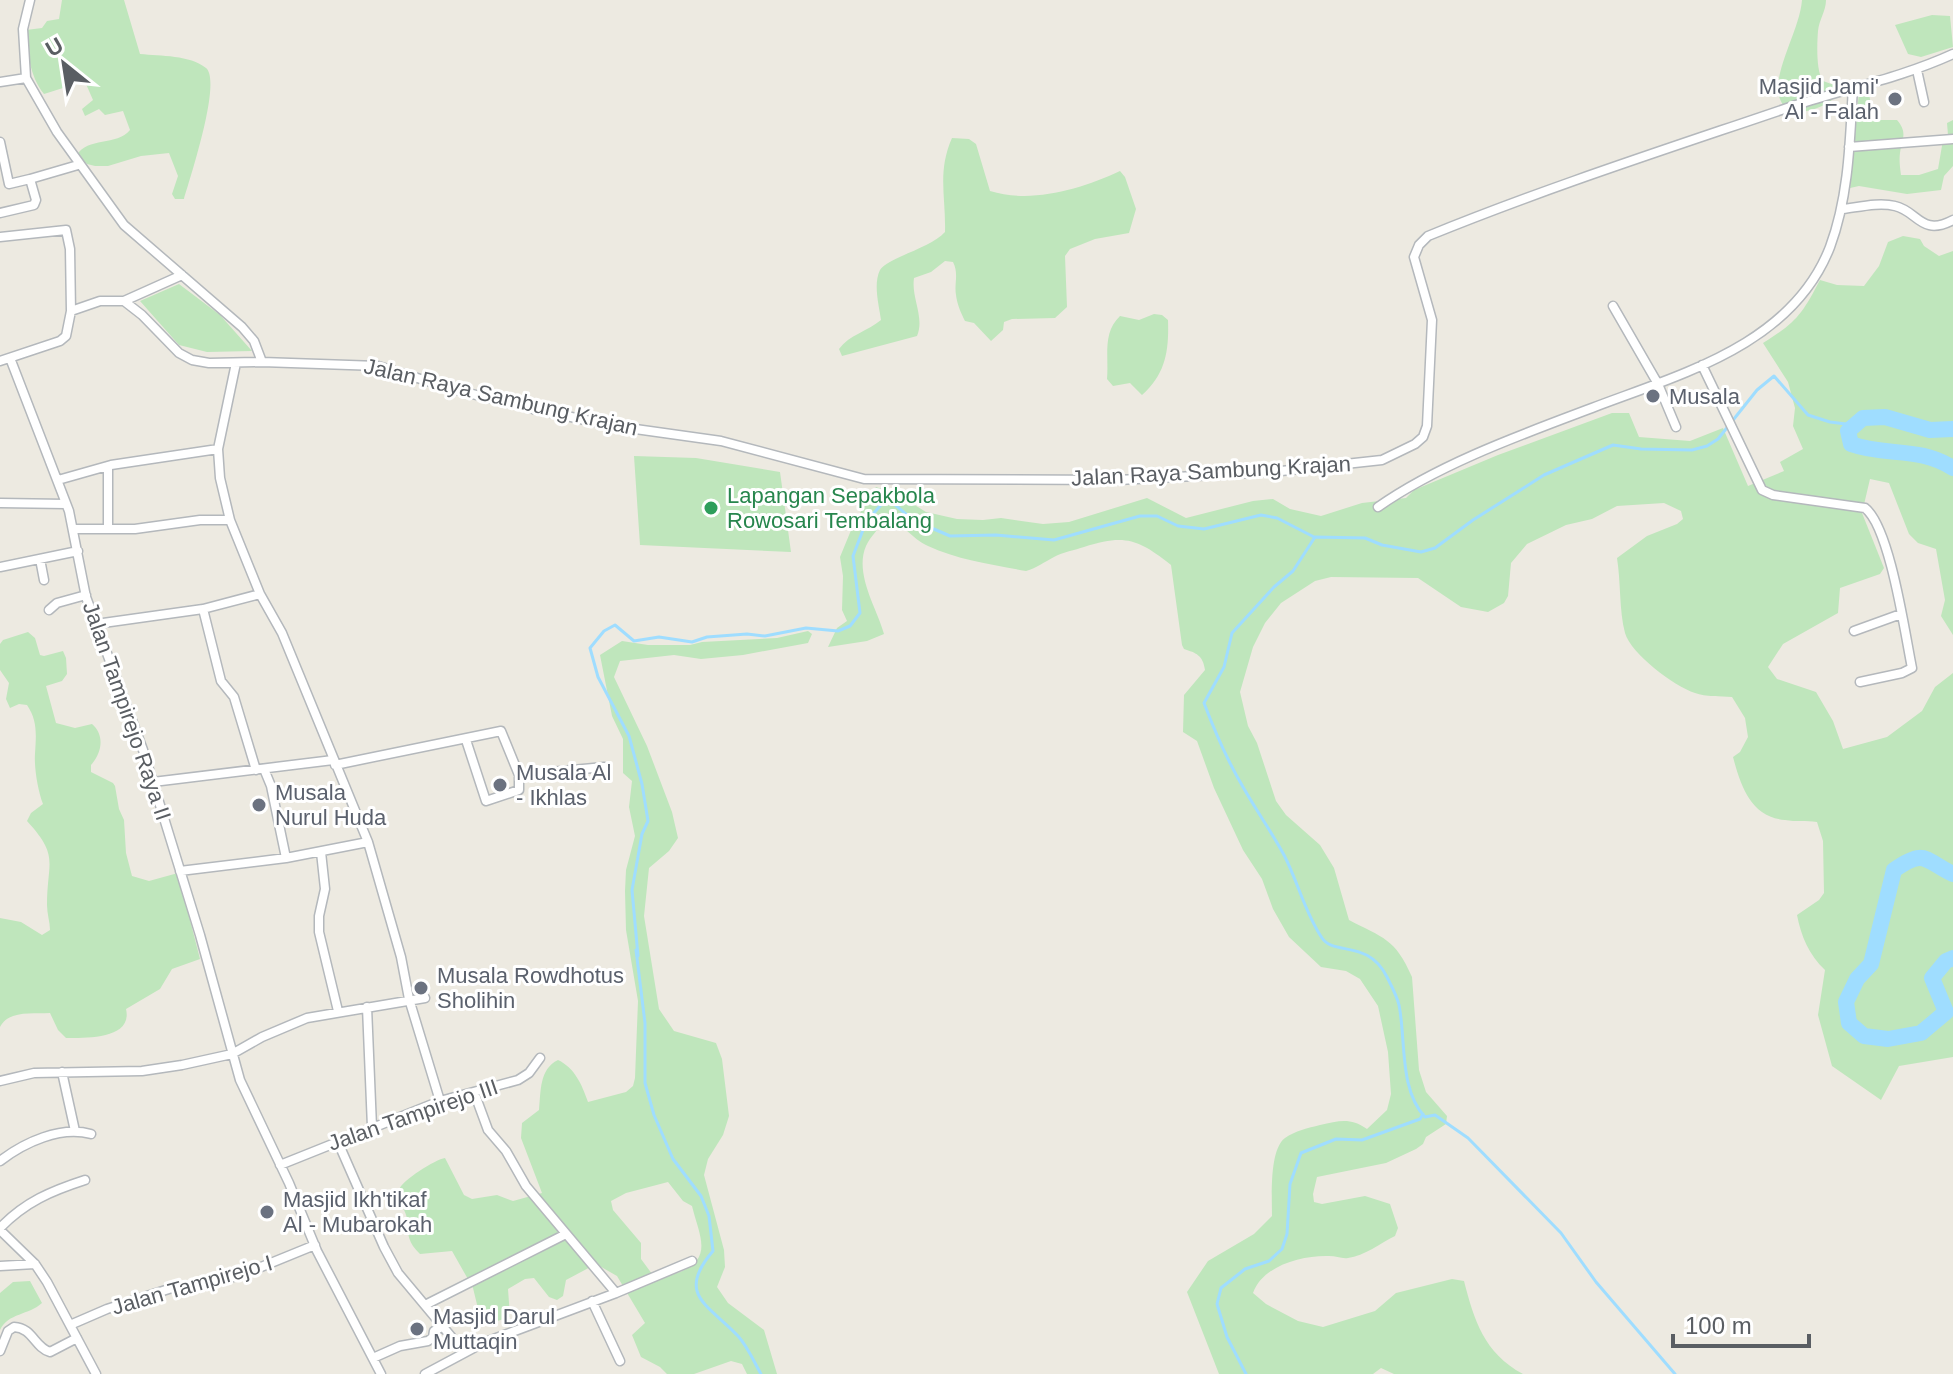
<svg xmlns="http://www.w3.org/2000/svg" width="1953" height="1374" viewBox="0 0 1953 1374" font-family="Arial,sans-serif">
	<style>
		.green { fill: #bfe6bc; fill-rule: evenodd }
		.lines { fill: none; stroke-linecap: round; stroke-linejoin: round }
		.stream { stroke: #9fddff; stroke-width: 3 }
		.river { stroke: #9fddff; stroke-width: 16 }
		.street-casing { stroke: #b4b8bc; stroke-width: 11 }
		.street { stroke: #fff; stroke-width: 8 }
		.worship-dot { fill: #6b7280; stroke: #fff; stroke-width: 3 }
		.leisure-dot { fill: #2e9e5b; stroke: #fff; stroke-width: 3 }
		.labels { text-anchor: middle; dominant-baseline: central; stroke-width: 6; stroke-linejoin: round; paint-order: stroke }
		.worship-label { font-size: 22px; fill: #5b616d; stroke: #fff; text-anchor: start }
		.street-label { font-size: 22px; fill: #5a5e63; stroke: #fff }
		.leisure-label { font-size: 22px; fill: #27864d; stroke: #fff; text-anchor: start }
	</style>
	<rect width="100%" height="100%" fill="#edeae1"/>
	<!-- green -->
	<path class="green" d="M62,0H124L140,54C161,56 190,55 206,68C222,81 190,178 184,199H175L172,194L178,176L169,153L141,156L108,166H95L87,164L77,155C87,137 117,146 130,130L123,111L105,115L99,109L85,116L82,109L93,100L86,84L82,82L44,94C29,75 28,53 26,30L42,28L47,21L59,19Z
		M1802,0H1826C1826,11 1819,20 1818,31C1817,44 1816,71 1823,81L1837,86C1842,105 1803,114 1788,113C1785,108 1780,101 1779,96C1773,71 1800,29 1802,0Z
		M1932,15L1950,16L1953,47L1921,57L1908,54L1895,25Z
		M1859,92L1869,94L1874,120H1897C1908,133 1902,138 1900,153C1899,160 1900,168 1901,175H1919L1938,169L1943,140L1948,135L1947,123L1953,120V166L1944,176L1941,190L1907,194L1859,186L1850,188Z
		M952,138L969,139L976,144L990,191C1032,204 1081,189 1120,171L1125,177L1136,209L1129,233L1095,239L1070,249L1065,256L1067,307L1055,318L1012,319L1004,322L1003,330L991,341L974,323L965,321C961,313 957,304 956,295C954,283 959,274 953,262L945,261L931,272L914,278C911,298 925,317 917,336L842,356L839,349C849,335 868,331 881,320C879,305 873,284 880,270C887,258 931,248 945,232C946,197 937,172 952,138Z
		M1903,236L1920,239L1924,246L1939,256L1953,251V635L1941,616L1945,600L1936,549L1918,543L1909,534L1889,483L1870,479L1862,513L1884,568L1880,574L1840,588L1838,613L1783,644L1768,667L1777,679L1816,692L1833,721L1843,749L1887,737L1922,711L1935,687L1953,673V665V1057L1899,1066L1881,1100L1832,1066L1818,1015L1825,970C1809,955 1801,936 1797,915L1819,900L1824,893L1823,841L1817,822C1806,820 1796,822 1785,820C1751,817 1741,787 1733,757L1740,752L1748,737L1745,718L1732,697C1720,696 1706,697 1695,693C1674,686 1631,654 1625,633C1619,610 1621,583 1617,558L1647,536L1677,524L1683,519L1681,511L1664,503L1617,506L1592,519L1566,525L1527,544L1511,563L1508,596L1504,603L1488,612L1461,607L1418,578L1331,577L1315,581L1281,603L1265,623L1253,647L1240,692L1248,726L1257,743L1276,801L1286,815L1320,845L1334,868L1349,920C1383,938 1395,938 1412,977L1419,1070L1426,1092L1447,1116L1446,1124L1426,1137L1423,1144L1416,1149L1386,1163L1317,1177L1313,1194L1314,1202L1322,1204L1365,1196L1390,1204L1398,1228L1395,1236C1381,1243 1364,1256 1348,1258C1342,1259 1336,1256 1329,1256C1303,1255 1263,1265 1253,1293L1266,1304L1298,1321L1323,1327L1375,1311L1396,1293L1452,1279L1464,1281C1474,1320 1484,1353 1523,1374H1394L1381,1368L1373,1374H1219L1187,1292L1208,1261L1254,1234L1272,1216C1272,1197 1269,1150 1285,1138C1295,1131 1308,1128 1320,1125C1339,1121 1350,1117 1367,1129L1387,1110L1391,1094L1388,1052L1378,1006L1360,979L1346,971L1321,967L1289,937L1273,909L1262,879L1243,850L1214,788L1197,741L1183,732L1184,695L1205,670C1203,655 1196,653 1184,649L1182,645L1171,565C1138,539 1125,534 1084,547C1075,550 1063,552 1054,557C1044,562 1037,568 1026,571C994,565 958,560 928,546C912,539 904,523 886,520C879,528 870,537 866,546C854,574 877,608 884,634L867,641L828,647L837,628L847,621L842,610L843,576L840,557L854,523L876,487L897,494L926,512L957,519L983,520L1001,518L1043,524L1069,522L1147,498L1186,518L1253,501L1273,499L1290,509L1321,516L1362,503L1406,498L1414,490L1498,455L1612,413H1629L1639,437L1690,441L1723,428L1748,486L1784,471L1780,462L1803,449L1793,426L1795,408L1788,382L1763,343C1797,322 1802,314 1820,280L1837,285L1864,286L1879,266L1888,242Z
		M179,284L220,315L252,351L207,352L179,345L140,301Z
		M1154,314L1162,315L1168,320C1169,350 1166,374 1142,395L1130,383L1113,386L1107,379C1109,357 1102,333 1120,316L1139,320Z
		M634,456L696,458L780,472L791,552L640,545Z
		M808,631L812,634L808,643L743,655L701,659L674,655L620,661L614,677L647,746L672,812L678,838L669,851L649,868L644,916L659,1009L674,1031L716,1043L722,1059L729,1116L723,1135L708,1159L704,1175L724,1250L725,1267L717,1287L728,1303L764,1330L777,1374H747L742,1364L731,1361L694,1374H667L660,1367L641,1357L632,1335L645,1323L617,1276L596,1264L566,1280L563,1296L557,1300L549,1297L534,1278L525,1279L508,1289L510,1317L488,1324L481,1321L473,1288L452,1251L420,1254C408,1242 408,1236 407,1220C407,1210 396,1201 399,1190C401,1181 436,1159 445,1158L464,1195L472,1199L497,1195L513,1201L542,1193L521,1138L522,1123L539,1110C541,1092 539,1069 558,1060C575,1068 582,1085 588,1102L626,1092L633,1086L635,1078L638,1001L626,930L625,891L626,870L635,836L629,807L632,781L623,773V739L612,716L600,655L622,641L648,645H690L702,642L777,638ZM668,1182L683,1201L692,1206C699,1235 714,1258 680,1272C671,1275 664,1278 655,1278L641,1259V1243L613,1210L611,1201L626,1193Z
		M28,632L35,638L40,655L44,656L63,651L66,658L67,674L62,681L46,686L56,723L75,728L92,724C105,735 102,753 91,765V772L113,783L115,786L119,809L124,820L126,853L132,876L149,881L178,873L200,959L172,969L160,989L126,1009C133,1039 87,1038 66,1038L58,1030L50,1013C32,1014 9,1010 0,1027V918L21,922L42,935L50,930C50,922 47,914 47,905C47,861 60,857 27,821L31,813L43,804C38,791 34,768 35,754C36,736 38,721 27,705L19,704L10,708L6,699L9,683L0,670V644L3,640Z
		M30,1281L42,1303C29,1315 8,1313 0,1330V1293L13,1282Z"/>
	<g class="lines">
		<!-- stream -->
		<path class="stream" d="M761,1374C754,1362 748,1347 738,1336C709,1305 675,1295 713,1251L709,1216L701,1196L673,1159L654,1115L645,1083V1023L636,950L638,956L632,890L642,834L648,821L642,784L629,736L598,677L590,648L604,631L615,625L634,641L659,637L692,642L707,637L747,634L765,636L806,628L838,631L850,626L860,613L853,556L866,522L887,498L913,520L950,536L996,535L1054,540L1140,516H1157L1178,526L1204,529L1261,515L1277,518L1314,537
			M1246,1374L1227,1337L1217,1304L1221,1288L1245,1269L1269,1261L1282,1249L1287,1234L1290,1184L1301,1153L1336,1139L1362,1140L1420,1119L1423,1114
			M1675,1374L1596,1282L1561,1233L1468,1138L1435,1115L1425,1117C1399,1090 1406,1039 1399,1005C1397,996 1391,985 1387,977C1368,939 1334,956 1322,938C1305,913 1298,882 1284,855C1271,831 1256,810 1243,787C1227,760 1215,732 1204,703L1224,667L1232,633L1274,587L1293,571L1315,537L1365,538L1382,545L1421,552L1435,548L1473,520L1544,475L1613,445L1641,449L1692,450L1707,446L1718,439L1757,390L1774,376L1808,415L1830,422L1854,425"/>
		<!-- river -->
		<path class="river" d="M1953,429L1930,430L1885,417L1863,418L1848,431L1851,444C1887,457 1918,446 1953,468
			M1953,874C1924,860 1925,848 1894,870L1871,964L1857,979L1846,1002L1849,1023L1864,1036L1888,1039L1921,1033L1946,1012L1932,978L1946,961L1953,958"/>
		<defs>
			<path id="street" d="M30,0L23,29L26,78L57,132L124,225L242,327L254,341L262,362
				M1917,70L1924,102
				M0,82L26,78
				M0,142L9,184L30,179
				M1849,147L1953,139
				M1843,209C1859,207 1879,202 1895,206C1918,211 1921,237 1953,220
				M0,213L34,205L36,200L30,179L78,165
				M0,237L66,230L70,249L71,311
				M124,301L182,275
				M1613,306L1658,384L1676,427
				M10,358L69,511L86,597L143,750L200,935L240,1080L289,1183L317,1251L381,1374
				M0,361L60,341L66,336L71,311L100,301H124L142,315L179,353L192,360L209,363L262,362L378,366L460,391L533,409L614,426L721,441L864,479L1118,480L1272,472L1382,460L1415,444L1423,437L1427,426L1432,320L1414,257L1419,245L1428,236C1548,187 1673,147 1796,105C1849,88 1903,77 1953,54
				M236,363L218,449L220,478L230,520L260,594L282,633L368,842L401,957L409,999L440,1101
				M1702,365L1762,490L1773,495L1865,508C1890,527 1905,634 1912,668L1902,673L1860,682
				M58,480L111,465L218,449
				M0,503L66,504
				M1378,507C1439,464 1523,434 1592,408C1681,374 1792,345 1830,247C1849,196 1850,140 1853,86
				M74,529H135L200,520H230
				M108,529V466
				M40,559L44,580
				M0,567L78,551
				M203,609L221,681L234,697L256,770
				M49,610L57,603L86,595
				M96,624L203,609L260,594
				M1854,631L1901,614
				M466,740L486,801L519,790V775
				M335,765L501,731L519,775L604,767
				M264,769L271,786L286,858
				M153,782L333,760
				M321,852L325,889L319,916V932L338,1011
				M180,871L286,858L368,842
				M367,1007L372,1127
				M62,1072L75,1131
				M0,1081L34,1073L142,1071L182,1065L232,1054L262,1037L307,1018L425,998
				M474,1092L488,1130L506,1151L526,1186L616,1293
				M337,1140L384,1247L398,1273L464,1352
				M0,1161C25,1142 60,1126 91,1134
				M280,1165L440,1101L518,1080L529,1073L540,1058
				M0,1228C25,1202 51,1191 85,1180
				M0,1230L35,1264L47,1282L96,1374
				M0,1266L35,1264
				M592,1301L620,1361
				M425,1305L564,1235
				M70,1325L107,1309L175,1287L204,1285L244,1274L315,1245
				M0,1351L8,1331L14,1327C33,1328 34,1347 50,1352L77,1338
				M373,1358L400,1346L428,1341L433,1337L434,1331L442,1327
				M425,1374L483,1343L616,1293L692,1261"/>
		</defs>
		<!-- street casing -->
		<use href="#street" class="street-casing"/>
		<!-- street -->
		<use href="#street" class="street"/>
	</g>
	<!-- markers -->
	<g class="worship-dot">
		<circle cx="1895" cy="99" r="8"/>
		<circle cx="1653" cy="396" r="8"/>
		<circle cx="500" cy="785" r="8"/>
		<circle cx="259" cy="805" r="8"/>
		<circle cx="421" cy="988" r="8"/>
		<circle cx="267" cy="1212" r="8"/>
		<circle cx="417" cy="1329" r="8"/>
	</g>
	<circle class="leisure-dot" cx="711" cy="508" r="8"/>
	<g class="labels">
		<!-- worship labels -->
		<g class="worship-label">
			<text x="1879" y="86" text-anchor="end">Masjid Jami'<tspan x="1879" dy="25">Al - Falah</tspan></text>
			<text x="1669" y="396">Musala</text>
			<text x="516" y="772">Musala Al<tspan x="516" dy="25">- Ikhlas</tspan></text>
			<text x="275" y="792">Musala<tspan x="275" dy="25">Nurul Huda</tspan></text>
			<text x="437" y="975">Musala Rowdhotus<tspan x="437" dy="25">Sholihin</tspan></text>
			<text x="283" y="1199">Masjid Ikh'tikaf<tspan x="283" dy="25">Al - Mubarokah</tspan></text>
			<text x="433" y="1316">Masjid Darul<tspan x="433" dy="25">Muttaqin</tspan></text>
		</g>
		<!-- street labels -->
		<g class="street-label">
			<text transform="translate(501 397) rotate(13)">Jalan Raya Sambung Krajan</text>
			<text transform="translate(1211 471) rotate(-3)">Jalan Raya Sambung Krajan</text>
			<text transform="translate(127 711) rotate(71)">Jalan Tampirejo Raya II</text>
			<text transform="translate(413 1115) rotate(-19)">Jalan Tampirejo III</text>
			<text transform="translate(192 1285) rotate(-16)">Jalan Tampirejo I</text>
		</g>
		<!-- leisure labels -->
		<g class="leisure-label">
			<text x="727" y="495">Lapangan Sepakbola<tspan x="727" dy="25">Rowosari Tembalang</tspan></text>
		</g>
	</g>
	<!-- north arrow -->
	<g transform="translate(64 64) rotate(330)" stroke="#ffffff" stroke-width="6" paint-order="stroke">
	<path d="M0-6L14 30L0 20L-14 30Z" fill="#5a5e63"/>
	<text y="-12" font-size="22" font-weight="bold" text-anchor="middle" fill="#5a5e63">U</text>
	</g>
	<!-- scale -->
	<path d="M1673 1334v12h136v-12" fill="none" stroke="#5a5e63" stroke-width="4"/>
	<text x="1685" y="1334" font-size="24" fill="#5a5e63" stroke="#ffffff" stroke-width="6" paint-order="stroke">100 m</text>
</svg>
